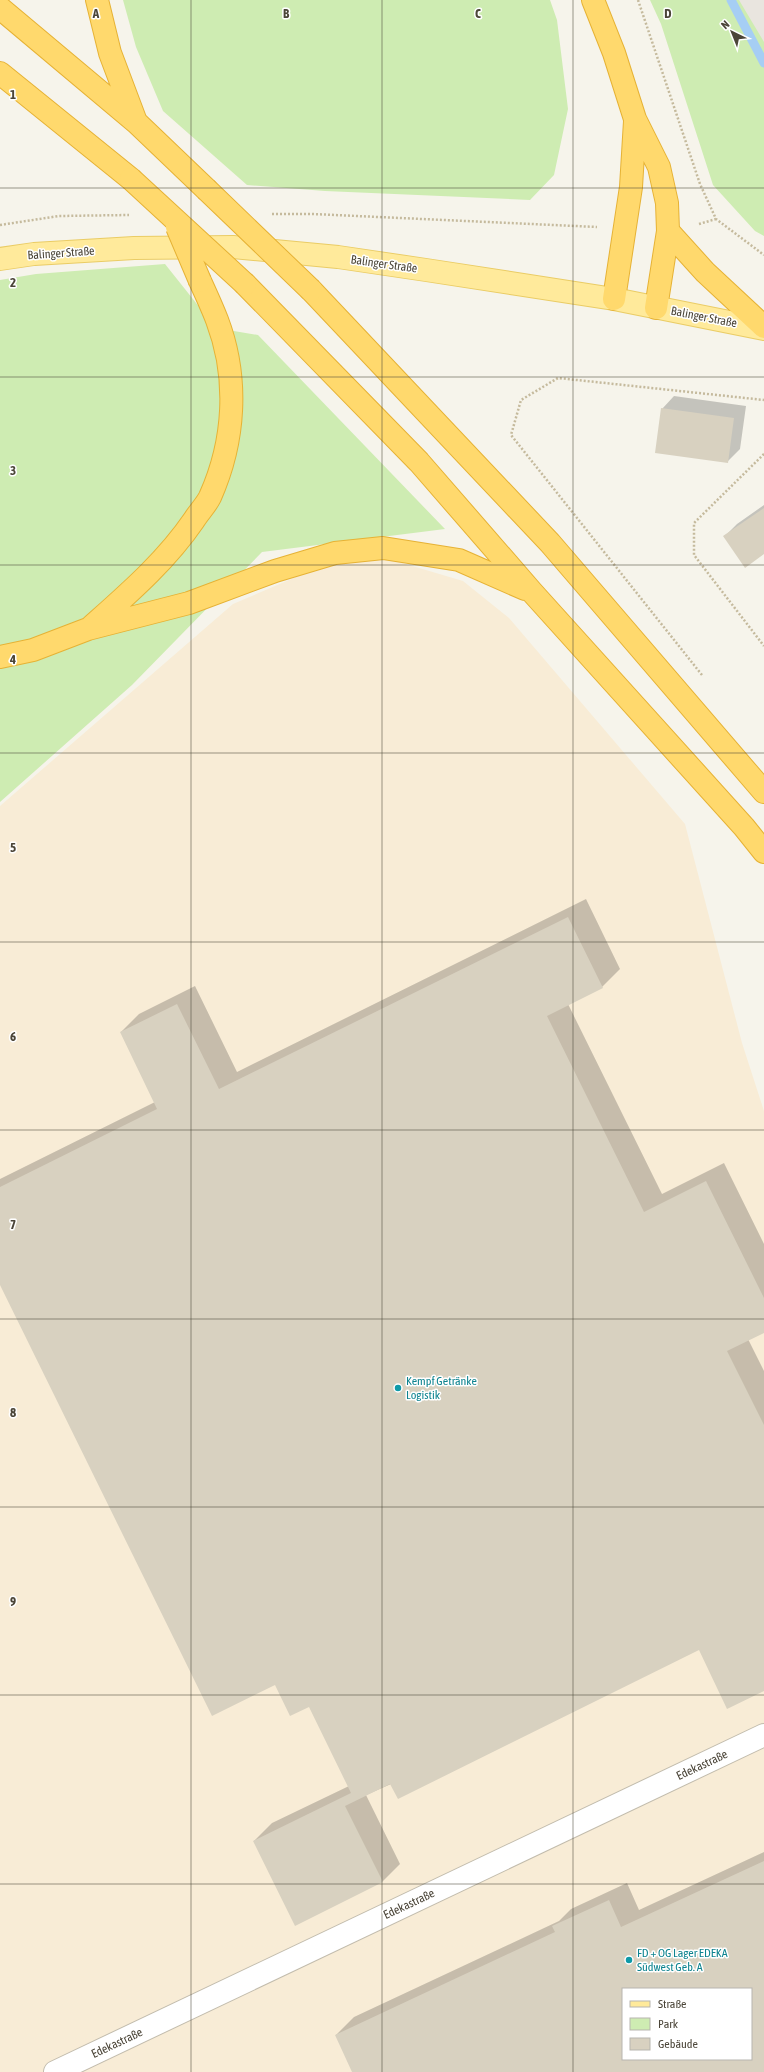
<svg xmlns="http://www.w3.org/2000/svg" width="764" height="2072" viewBox="0 0 764 2072" font-family="'Asap Condensed',sans-serif">
	<style>
		.commercial { fill: #f8ecd6; fill-rule: evenodd }
		.industrial { fill: #e9e5df }
		.green { fill: #ceecb2 }
		.shadow { fill: #0003; fill-rule: evenodd }
		.lines { fill: none; stroke-linecap: round; stroke-linejoin: round }
		.stream { stroke: #a6cef4; stroke-width: 9 }
		.building { fill: #d8d1c0; fill-rule: evenodd }
		.minor-casing { stroke: #c2bcad; stroke-width: 24 }
		.major-casing { stroke: #eacc65; stroke-width: 24 }
		.highway-casing { stroke: #e6b235; stroke-width: 24 }
		.path { stroke: #c5ba9d; stroke-width: 2.5; stroke-dasharray: 2 2; stroke-linecap: butt }
		.minor { stroke: #fff; stroke-width: 22 }
		.major { stroke: #ffea9b; stroke-width: 22 }
		.highway { stroke: #ffd96d; stroke-width: 22 }
		.highway-bridge-casing { stroke: #e6b235; stroke-width: 24; stroke-linecap: butt }
		.highway-bridge { stroke: #ffd96d; stroke-width: 22 }
		.grid { fill: none; stroke: #4b4538; stroke-width: 1; stroke-opacity: 0.55 }
		.culture-dot { fill: #0f9aa8; stroke: #fff; stroke-width: 1.5 }
		.labels { text-anchor: middle; dominant-baseline: central; stroke-width: 3; stroke-linejoin: round; paint-order: stroke }
		.street-label { font-size: 12px; fill: #4b4538; stroke: #fff }
		.culture-label { font-size: 12px; fill: #0d838f; stroke: #fff; text-anchor: start }
		.grid-label { font-size: 13px; text-anchor: middle; font-weight: bold; fill: #4b4538; stroke: #fff; stroke-width: 3; stroke-linejoin: round; paint-order: stroke }
	</style>
	<rect width="100%" height="100%" fill="#f6f4eb"/>
	<!-- commercial -->
	<path class="commercial" d="M382,557L463,581L509,618L685,824L742,1043L764,1111V2072H0V806L233,604L317,568ZM623,1989H751V2059H623Z"/>
	<!-- industrial -->
	<path class="industrial" d="M732,0H764V44Z"/>
	<!-- green -->
	<path class="green" d="M123,0H550L557,20L568,109L554,175L530,200L325,191L247,185L163,111L136,47Z
		M650,0H739L764,42V236L755,231L713,185L661,24Z
		M165,264L216,328L258,335L445,529L262,552L132,685L0,802V280L36,274Z"/>
	<!-- shadow -->
	<path class="shadow" d="M674,396L746,406L740,449L727,462L662,409Z
		M764,505V553L724,537L737,524Z
		M586,899L620,969L602,987L568,1004L662,1194L724,1163L764,1244V1332L748,1339L764,1371V1690L699,1649L366,1795L400,1864L382,1882L254,1841L272,1823L349,1786L309,1705L276,1683L0,1282V1179L155,1102L121,1032L139,1014L195,986L237,1072Z
		M764,1852V2072H353L336,2035L354,2017L559,1921L571,1909L627,1883L639,1910ZM623,1989H751V2059H623Z"/>
	<g class="lines">
		<!-- stream -->
		<path class="stream" d="M731,0L764,63"/>
	</g>
	<!-- building -->
	<path class="building" d="M661,408L734,418L728,463L655,453Z
		M764,508V554L745,568L723,536Z
		M568,917L603,988L547,1016L644,1212L706,1181L764,1298V1333L727,1351L764,1425V1691L727,1709L699,1650L398,1799L390,1784L345,1806L383,1882L295,1926L253,1841L351,1793L309,1707L290,1716L275,1685L212,1716L0,1285V1187L157,1109L120,1032L177,1004L219,1089Z
		M764,1861V2072H352L335,2035L555,1932L552,1926L609,1900L621,1927ZM623,1989H751V2059H623Z"/>
	<g class="lines">
		<defs>
			<path id="minor" d="M55,2072L764,1735"/>
			<path id="major" d="M0,259L34,254L134,248L233,247L338,257L426,270L614,299L764,329"/>
			<path id="highway" d="M97,0L110,53L136,122
				M593,0L614,53L635,119L659,167L667,203L668,231L656,308
				M0,8L137,123L206,189
				M0,73L131,179
				M668,231L705,272L764,327
				M245,284L419,462L532,592L744,827L764,852
				M311,290L550,543L764,792
				M614,299L631,187L635,121
				M92,626C129,593 166,561 194,520C199,512 206,505 210,497C235,441 239,378 217,320C212,307 206,294 200,281
				M0,657L33,650L88,629L189,603L275,571L335,553L383,548L459,560L525,589"/>
		</defs>
		<!-- minor casing -->
		<use href="#minor" class="minor-casing"/>
		<!-- major casing -->
		<use href="#major" class="major-casing"/>
		<!-- highway casing -->
		<use href="#highway" class="highway-casing"/>
		<!-- path -->
		<path class="path" d="M638,0L700,184L716,219L764,255
			M272,214H313L597,227
			M699,224L716,219
			M0,225L59,216L129,215
			M764,454L694,523V555L764,646
			M702,675L511,435L521,400L558,378L764,400"/>
		<!-- minor -->
		<use href="#minor" class="minor"/>
		<!-- major -->
		<use href="#major" class="major"/>
		<!-- highway -->
		<use href="#highway" class="highway"/>
		<defs>
			<path id="highway-bridge" d="M131,179L245,284
				M206,189L311,290
				M177,227L200,281"/>
		</defs>
		<!-- highway-bridge casing -->
		<use href="#highway-bridge" class="highway-bridge-casing"/>
		<!-- highway-bridge -->
		<use href="#highway-bridge" class="highway-bridge"/>
	</g>
	<!-- grid -->
	<path class="grid" d="M191,0V2072M382,0V2072M573,0V2072M0,188H764M0,377H764M0,565H764M0,753H764M0,942H764M0,1130H764M0,1319H764M0,1507H764M0,1695H764M0,1884H764"/>
	<!-- markers -->
	<g class="culture-dot">
		<circle cx="398" cy="1388" r="4"/>
		<circle cx="629" cy="1960" r="4"/>
	</g>
	<g class="labels">
		<!-- street labels -->
		<g class="street-label">
			<text transform="translate(61 253) rotate(-4)">Balinger Straße</text>
			<text transform="translate(384 264) rotate(8)">Balinger Straße</text>
			<text transform="translate(704 317) rotate(11)">Balinger Straße</text>
			<text transform="translate(702 1765) rotate(-25)">Edekastraße</text>
			<text transform="translate(409 1904) rotate(-25)">Edekastraße</text>
			<text transform="translate(117 2043) rotate(-25)">Edekastraße</text>
		</g>
		<!-- culture labels -->
		<g class="culture-label">
			<text x="406" y="1381">Kempf Getränke<tspan x="406" dy="14">Logistik</tspan></text>
			<text x="637" y="1953">FD + OG Lager EDEKA<tspan x="637" dy="14">Südwest Geb. A</tspan></text>
		</g>
	</g>
	<g class="grid-label">
		<text x="96" y="18">A</text>
		<text x="286" y="18">B</text>
		<text x="478" y="18">C</text>
		<text x="668" y="18">D</text>
		<text x="13" y="99">1</text>
		<text x="13" y="287">2</text>
		<text x="13" y="475">3</text>
		<text x="13" y="664">4</text>
		<text x="13" y="852">5</text>
		<text x="13" y="1041">6</text>
		<text x="13" y="1229">7</text>
		<text x="13" y="1417">8</text>
		<text x="13" y="1606">9</text>
	</g>
	<!-- legend -->
	<rect x="622" y="1988" width="130" height="72" fill="#ffffff" stroke="#b7b5af"/>
	<rect x="630" y="2001" width="20" height="6" fill="#ffea9b" stroke="#b7b5af"/>
	<text x="658" y="2008" font-size="12" fill="#4b4538">Straße</text>
	<rect x="630" y="2018" width="20" height="12" fill="#ceecb2" stroke="#b7b5af"/>
	<text x="658" y="2028" font-size="12" fill="#4b4538">Park</text>
	<rect x="630" y="2038" width="20" height="12" fill="#d8d1c0" stroke="#b7b5af"/>
	<text x="658" y="2048" font-size="12" fill="#4b4538">Gebäude</text>
	<!-- north arrow -->
	<g transform="translate(732 32) rotate(317)" stroke="#ffffff" stroke-width="3" paint-order="stroke">
	<path d="M0-3L7 15L0 10L-7 15Z" fill="#4b4538"/>
	<text y="-6" font-size="11" font-weight="bold" text-anchor="middle" fill="#4b4538">N</text>
	</g>
</svg>
